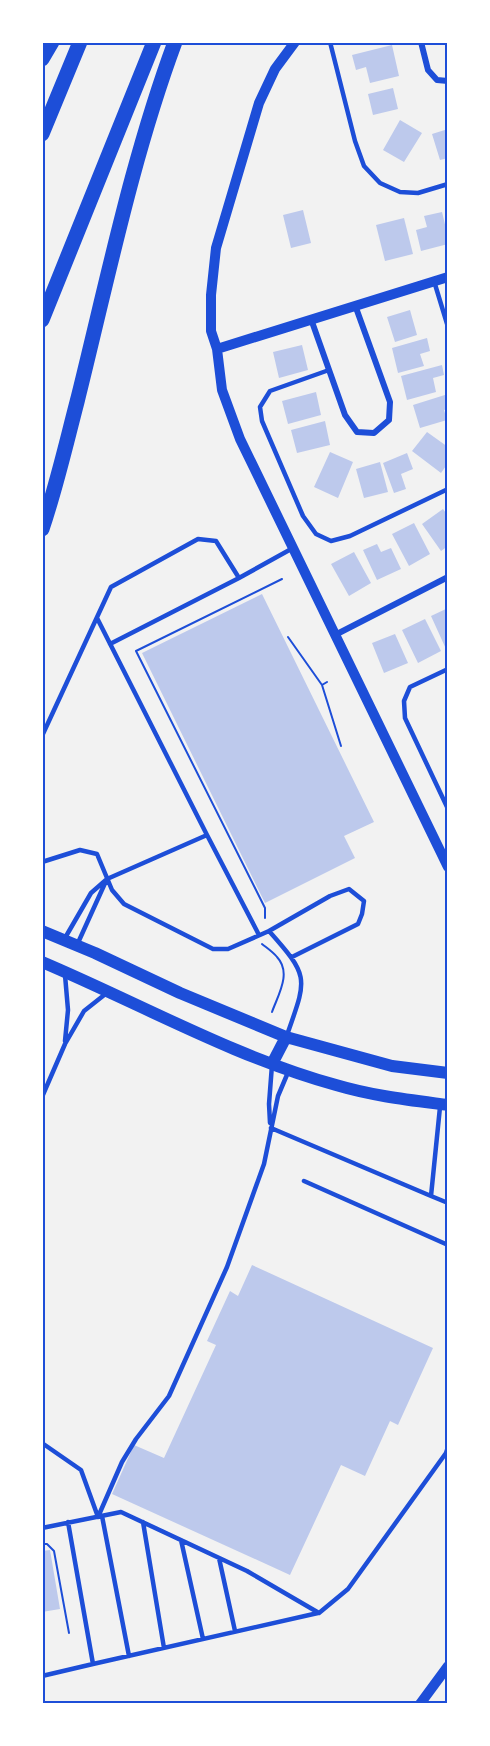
<svg xmlns="http://www.w3.org/2000/svg" width="490" height="1746" viewBox="0 0 490 1746" font-family="Bitter,serif">
	<style>
		.building { fill: #bdc9ec }
		.lines { fill: none; stroke-linecap: round; stroke-linejoin: round }
		.path { stroke: #1d4ed8; stroke-width: 2 }
		.service { stroke: #1d4ed8; stroke-width: 4.5 }
		.minor { stroke: #1d4ed8; stroke-width: 6 }
		.tertiary { stroke: #1d4ed8; stroke-width: 10 }
		.secondary { stroke: #1d4ed8; stroke-width: 12 }
		.motorway { stroke: #1d4ed8; stroke-width: 15 }
		.neatline { fill: none; stroke: #1d4ed8; stroke-width: 2 }
	</style>
	<rect width="100%" height="100%" fill="#f2f2f2"/>
	<!-- building -->
	<path class="building" d="M392,45L399,76L370,83L366,67L356,70L352,55Z
		M393,88L398,109L373,115L368,94Z
		M400,120L422,133L404,162L383,150Z
		M448,129V158L440,160L432,134Z
		M303,210L311,243L291,248L283,215Z
		M442,212L448,237V244L421,251L416,230L427,227L424,216Z
		M404,218L413,254L385,261L376,225Z
		M410,310L417,335L395,342L387,317Z
		M427,338L430,351L420,354L424,366L398,373L392,348Z
		M302,345L308,370L279,378L273,352Z
		M442,365L444,375L433,378L436,392L407,400L401,376Z
		M316,392L321,415L288,424L282,401Z
		M448,394V409L444,410L447,420L420,428L413,405Z
		M325,421L330,445L297,453L291,430Z
		M427,432L448,447V463L441,473L412,451Z
		M330,452L353,462L338,498L314,487Z
		M407,453L413,469L401,474L406,489L394,493L383,463Z
		M380,462L388,492L364,498L356,469Z
		M443,509L448,516V546L441,551L422,524Z
		M414,523L430,554L409,566L392,534Z
		M377,544L381,552L391,548L401,569L377,580L363,550Z
		M354,552L371,583L349,596L331,564Z
		M262,594L374,822L344,836L355,858L265,903L142,653Z
		M448,608V648L446,649L431,616Z
		M425,619L441,651L418,663L402,630Z
		M395,634L408,663L384,673L372,643Z
		M252,1265L433,1348L398,1425L390,1421L365,1476L341,1465L290,1575L112,1494L134,1445L164,1458L216,1345L207,1341L230,1291L238,1296Z
		M50,1550L60,1609L42,1612V1551Z"/>
	<g class="lines">
		<!-- path -->
		<path class="path" d="M288,637L322,685L327,682
			M322,685L341,746
			M265,918V908L136,651L282,579
			M262,944C267,948 273,952 277,957C292,973 278,995 272,1012
			M42,1544H47L54,1551L69,1633"/>
		<!-- service -->
		<path class="service" d="M330,42L355,141L364,166L380,183L400,192L418,193L448,184
			M434,281L448,327
			M329,370L270,391L260,407L262,421L303,516L316,534L331,541L350,536L448,489
			M97,618L207,835
			M110,644L239,578
			M448,669L410,687L404,701L405,718L448,809
			M42,736L111,587L198,539L216,541L239,578L293,548
			M42,862L80,850L97,854L112,890L124,904L213,949H228L269,931C310,977 307,978 287,1035
			M269,931L330,896L349,889L364,901L362,914L358,924L292,957
			M65,938L91,893L107,879L207,835L259,935
			M77,945L106,881
			M65,1041L68,1010L65,975
			M42,1097L65,1044L84,1011L108,992
			M440,1107L431,1196L448,1203
			M270,1123L269,1104L272,1065
			M271,1128L431,1196
			M304,1181L448,1245
			M42,1443L81,1470L98,1517
			M102,1516L129,1656
			M98,1517L122,1462L136,1439L169,1396L227,1267L264,1164L278,1096L289,1070
			M143,1522L164,1648
			M42,1528L121,1512L247,1571L319,1613L348,1589L446,1453L448,1447
			M181,1540L203,1639
			M219,1558L235,1631
			M93,1664L318,1613
			M42,1676L93,1664L68,1522"/>
		<!-- minor -->
		<path class="minor" d="M421,42L428,70L437,80L448,81
			M311,319L345,415L357,432L374,433L389,420L390,402L355,305
			M335,635L448,577"/>
		<!-- tertiary -->
		<path class="tertiary" d="M295,42L275,69L259,103L216,248L211,295V331L217,349L222,390L240,439L448,867
			M217,349L448,277
			M420,1704L448,1666"/>
		<!-- secondary -->
		<path class="secondary" d="M42,931L95,953L180,993L286,1037L392,1066L448,1073
			M42,962C139,1003 234,1057 336,1085C373,1096 410,1100 448,1105
			M272,1064L286,1037"/>
		<!-- motorway -->
		<path class="motorway" d="M42,59L52,42
			M42,134L80,42
			M42,320L154,42
			M42,529C56,488 66,444 77,402C107,282 132,158 175,42"/>
	</g>
	<!-- border -->
	<rect width="490" height="1746" fill="none" stroke="#ffffff" stroke-width="87"/>
	<rect x="44" y="44" width="402" height="1658" class="neatline"/>
</svg>
